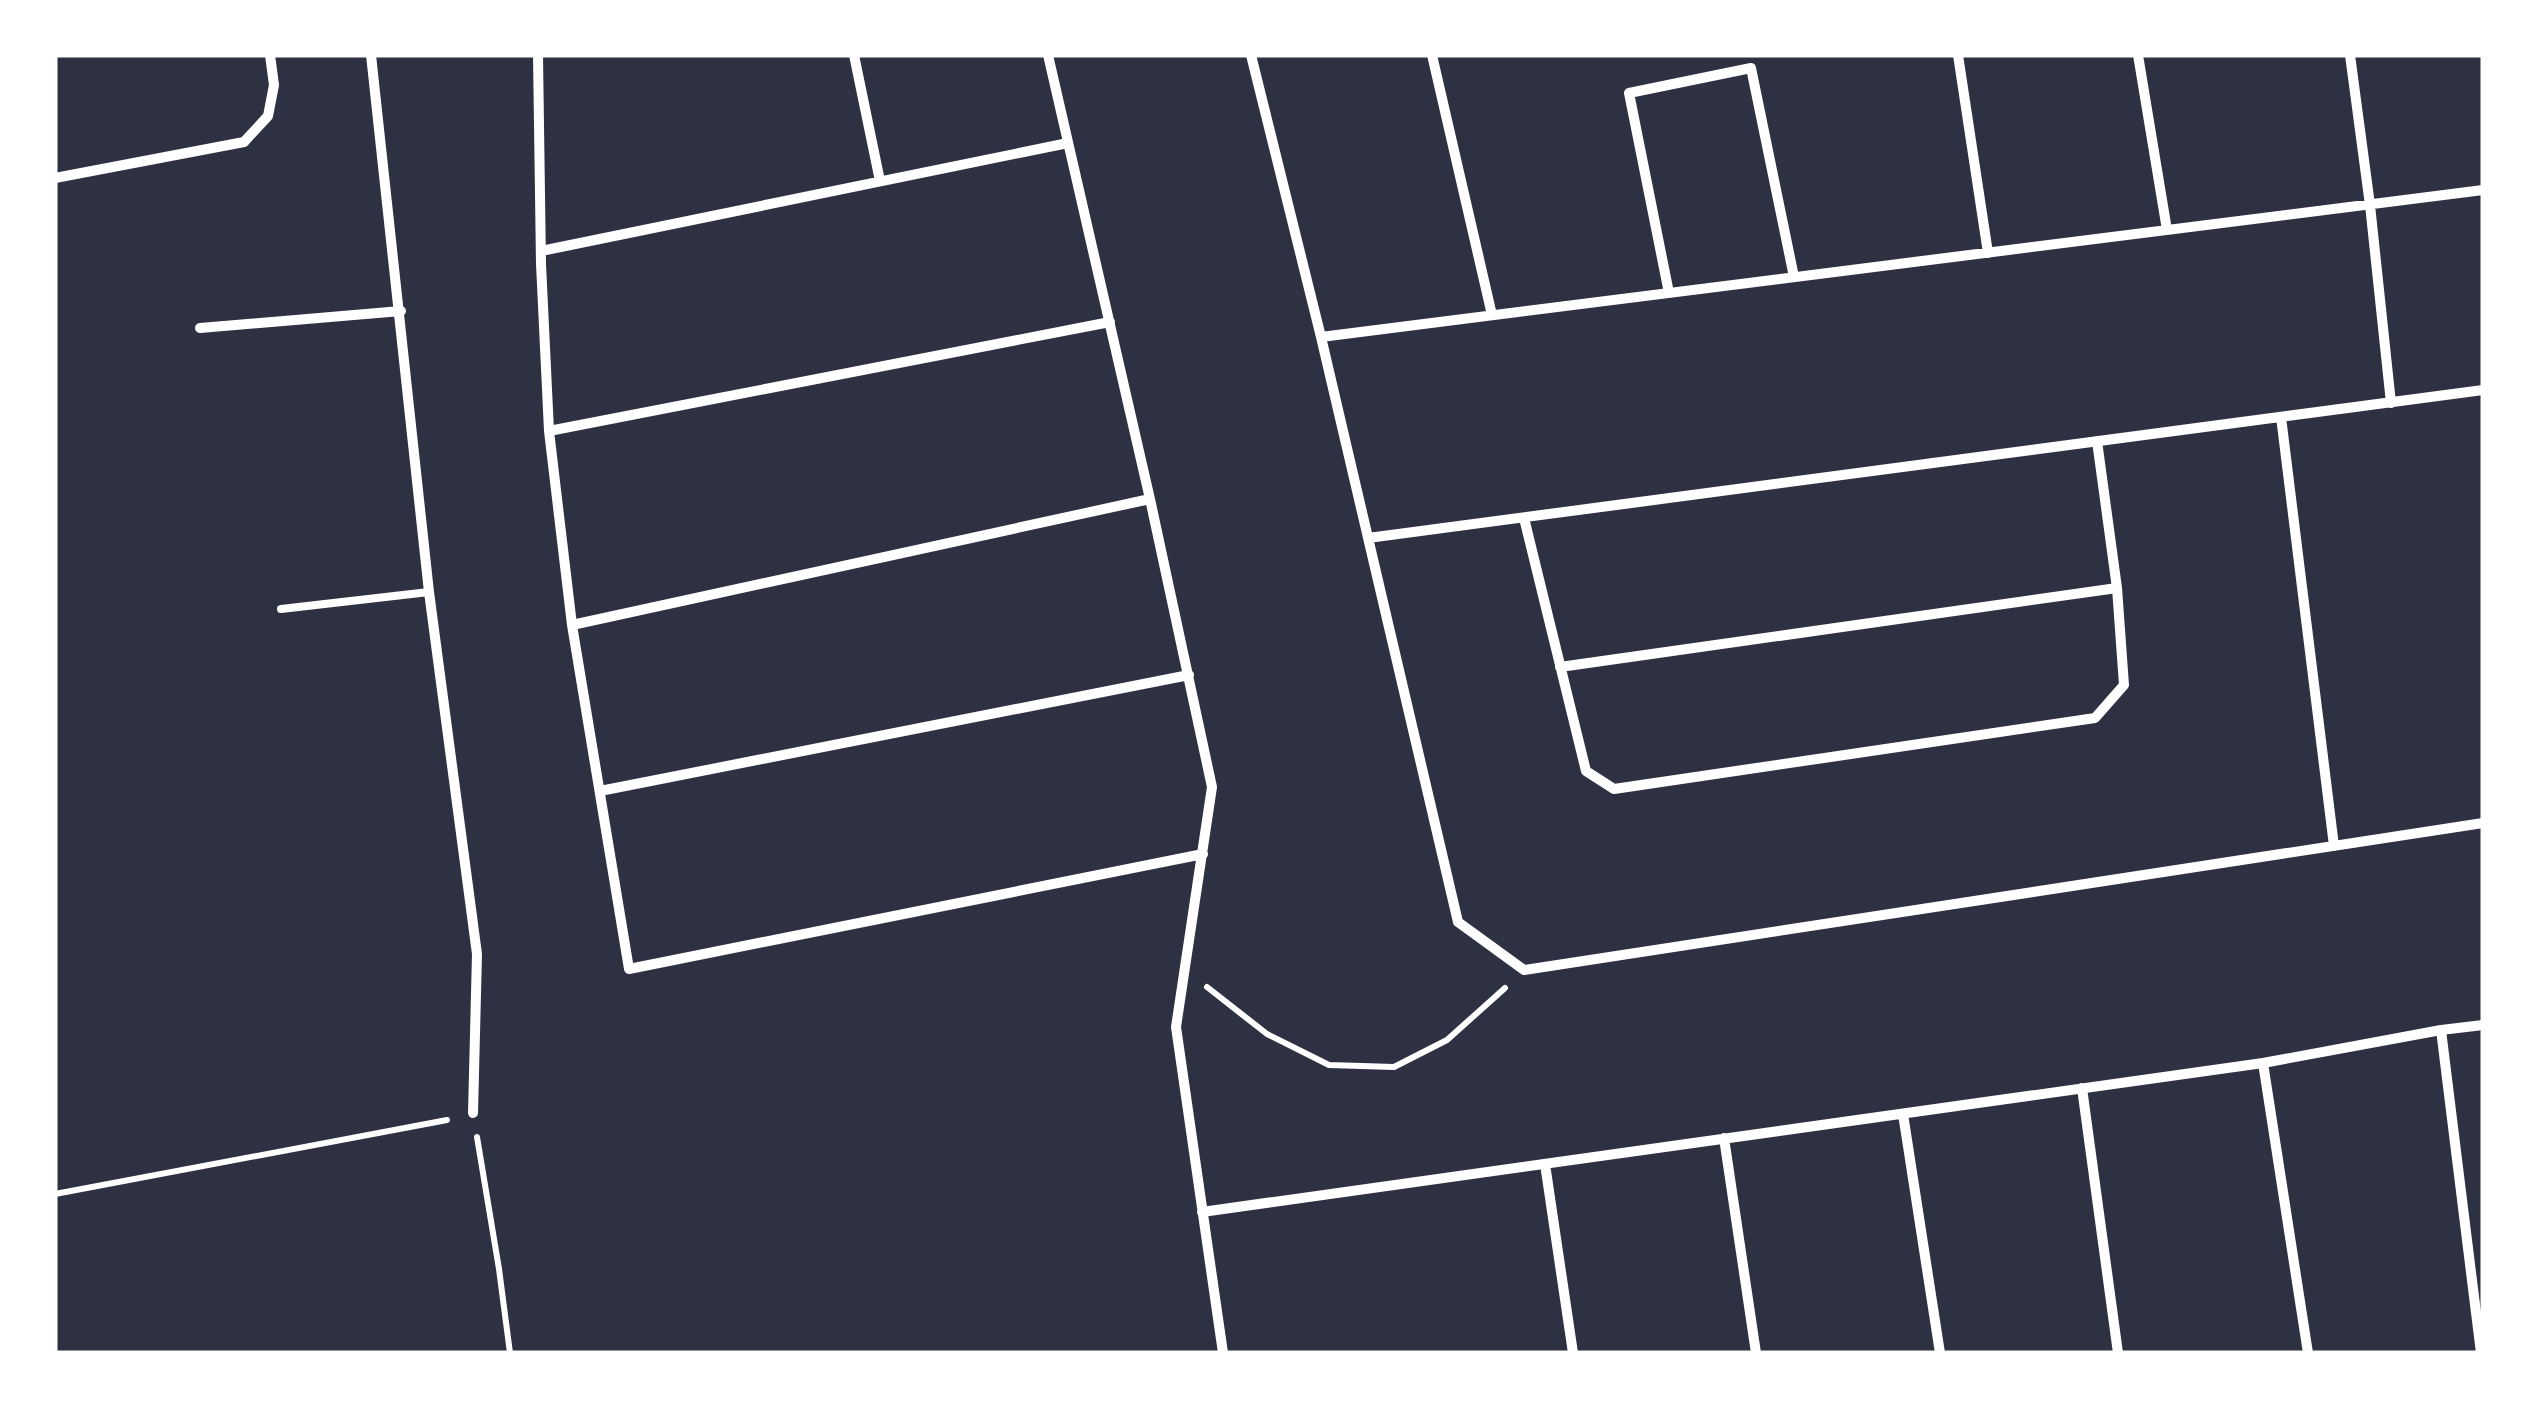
<svg xmlns="http://www.w3.org/2000/svg" width="2538" height="1408" viewBox="0 0 2538 1408" font-family="Quicksand,sans-serif">
	<style>
		.lines { fill: none; stroke-linecap: round; stroke-linejoin: round }
		.path { stroke: #fff; stroke-width: 6 }
		.service { stroke: #fff; stroke-width: 8 }
		.minor { stroke: #fff; stroke-width: 10 }
	</style>
	<rect width="100%" height="100%" fill="#2d3142"/>
	<g class="lines">
		<!-- path -->
		<path class="path" d="M1207,987L1267,1034L1329,1065L1394,1067L1447,1040L1505,988
			M477,1137L499,1269L510,1353
			M55,1194L447,1120"/>
		<!-- service -->
		<path class="service" d="M281,609L429,592"/>
		<!-- minor -->
		<path class="minor" d="M371,55L429,592L477,954L473,1113
			M538,55L541,264L549,431L572,625L629,969L1203,854
			M854,55L880,181
			M1048,55L1150,499L1212,787L1176,1027L1223,1353
			M1251,55L1321,337L1458,922L1524,970L2483,823
			M1432,55L1492,315
			M1958,55L1988,253
			M2138,55L2167,230
			M2350,55L2370,205L2391,403
			M55,178L244,142L268,116L274,85L270,55
			M541,251L1068,143
			M1669,293L1629,93L1751,68L1794,277
			M200,328L401,311
			M1321,337L2483,190
			M2281,417L2334,846
			M549,431L1110,322
			M1524,518L1586,771L1614,789L2095,718L2124,685L2117,588L2097,441
			M1368,538L2483,390
			M572,625L1150,499
			M1560,667L2117,588
			M600,791L1189,675
			M2441,1030L2481,1353
			M2263,1063L2308,1353
			M2082,1088L2118,1353
			M1903,1114L1940,1353
			M1724,1138L1756,1353
			M1545,1164L1573,1353
			M1202,1212L2263,1063L2441,1030L2483,1025"/>
	</g>
	<!-- border -->
	<rect width="2538" height="1408" fill="none" stroke="#ffffff" stroke-width="115"/>
</svg>
